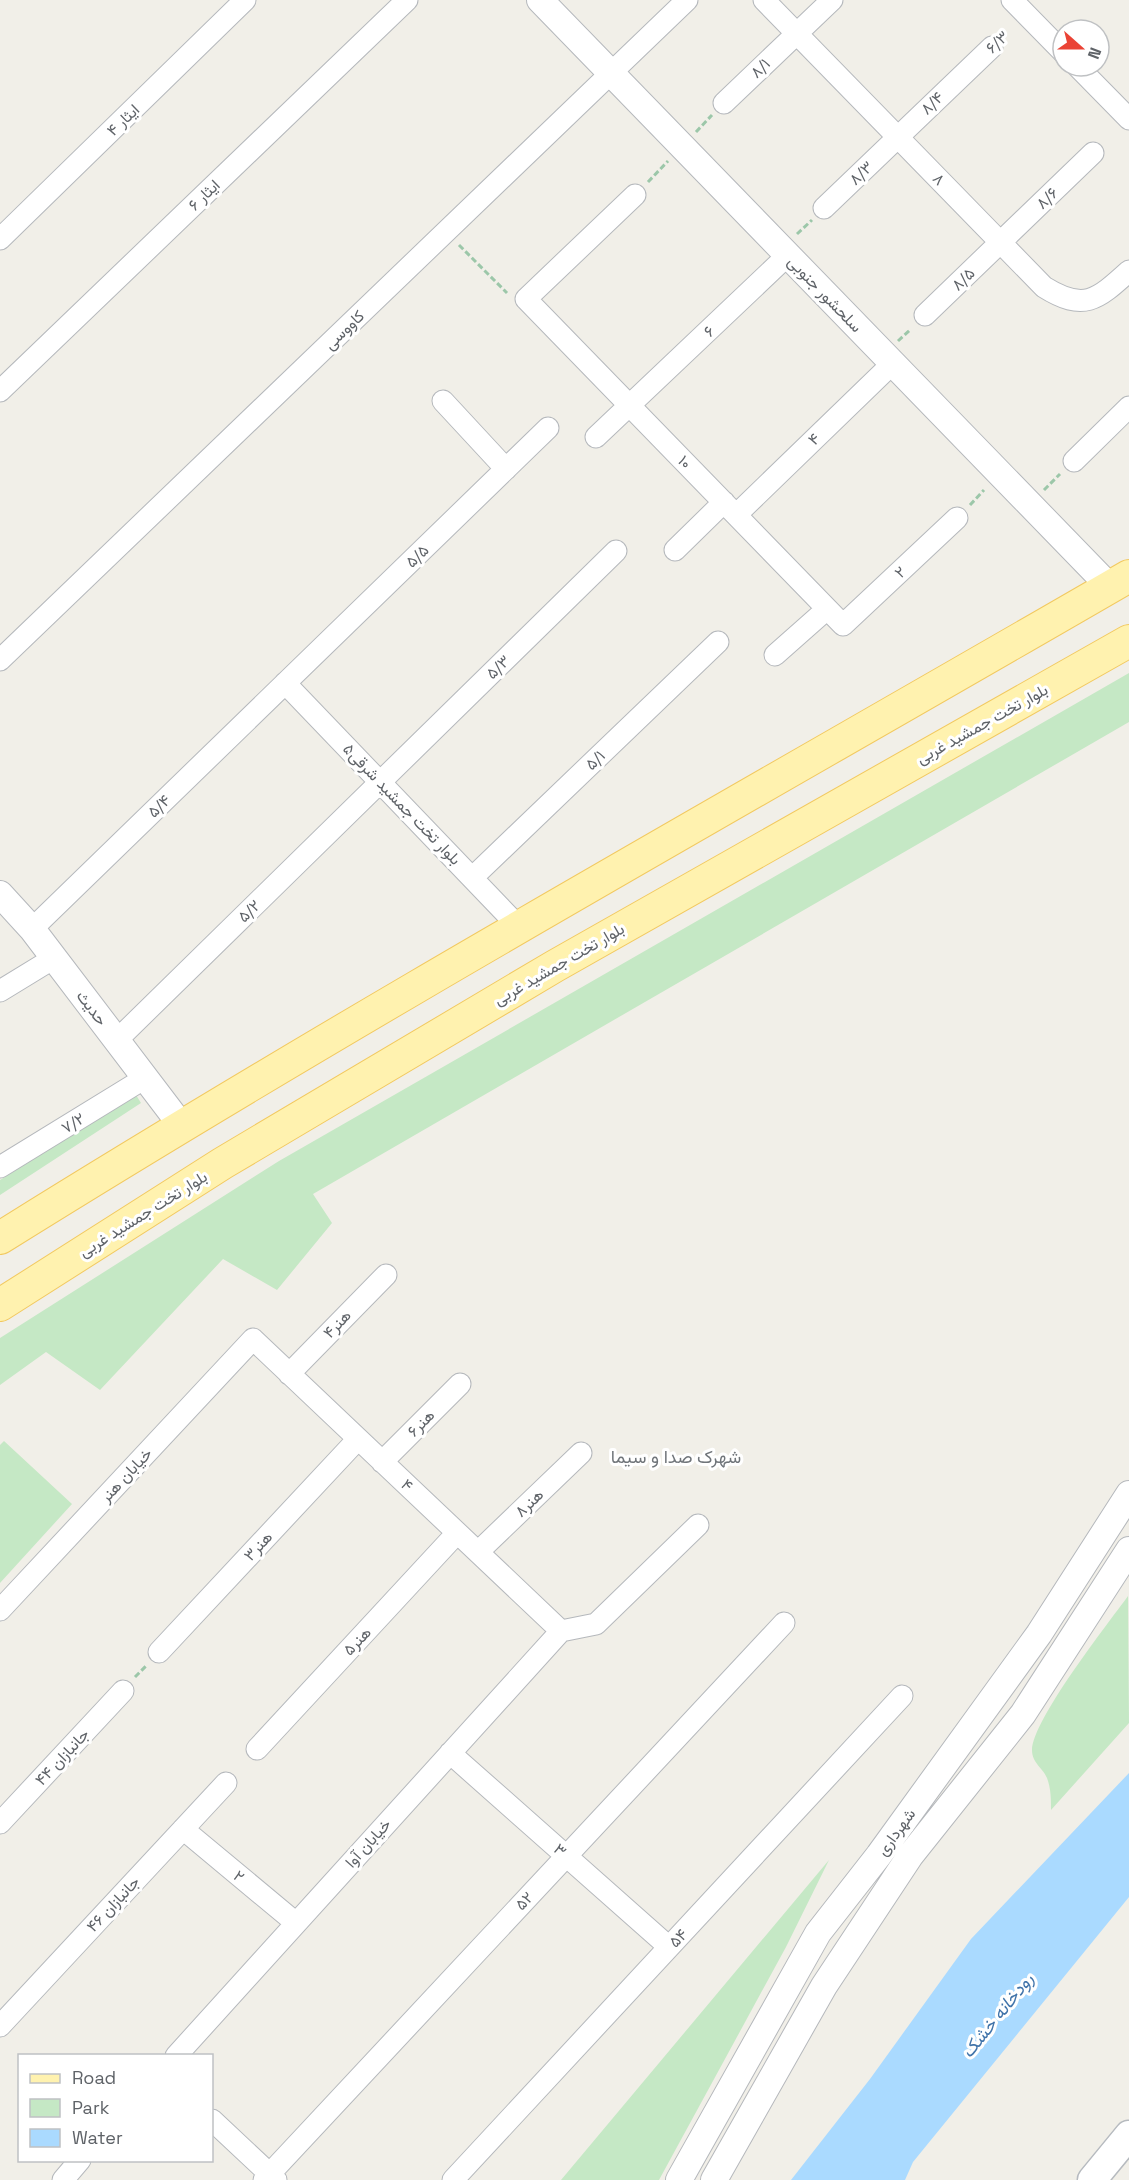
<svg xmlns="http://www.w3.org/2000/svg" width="1129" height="2180" viewBox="0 0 1129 2180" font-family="'Space Grotesk',Vazirmatn,sans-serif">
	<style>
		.green { fill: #c5e8c5 }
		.water { fill: #aadaff }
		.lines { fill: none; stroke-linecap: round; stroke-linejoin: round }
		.minor-casing { stroke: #b5b8bc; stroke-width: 23 }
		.tertiary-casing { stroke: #b5b8bc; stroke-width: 28 }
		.secondary-casing { stroke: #b6babf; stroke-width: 31 }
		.primary-casing { stroke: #f2c960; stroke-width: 34 }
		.path { stroke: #9cc7a9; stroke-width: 3; stroke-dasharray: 6 3; stroke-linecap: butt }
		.minor { stroke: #fff; stroke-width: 21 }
		.tertiary { stroke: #fff; stroke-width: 26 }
		.secondary { stroke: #fff; stroke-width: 28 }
		.primary { stroke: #fff2af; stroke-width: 32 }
		.labels { text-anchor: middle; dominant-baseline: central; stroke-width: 6; stroke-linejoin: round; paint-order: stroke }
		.street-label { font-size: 16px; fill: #5f6368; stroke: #fff }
		.neighbourhood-label { font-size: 18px; fill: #70757a; stroke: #fff }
		.water-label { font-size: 18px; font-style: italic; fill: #4174aa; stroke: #fff }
	</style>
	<rect width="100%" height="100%" fill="#f1efe8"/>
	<!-- green -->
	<path class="green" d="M1129,673V722L313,1194L332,1223L277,1290L223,1259L100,1390L46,1352L0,1385V1338L279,1161Z
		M136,1095L141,1103L0,1195V1180Z
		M4,1441L72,1504L0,1583V1445Z
		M1128,1596L1129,1723L1051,1810C1051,1799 1051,1789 1047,1778C1043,1768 1032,1763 1032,1750C1033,1719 1107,1625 1128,1596Z
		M829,1860L786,1947L659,2180H561Z"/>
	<!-- water -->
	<path class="water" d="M1129,1773V1897L913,2162L905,2180H791L870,2079L971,1939Z"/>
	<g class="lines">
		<defs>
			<path id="minor" d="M764,0L1044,287C1084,312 1097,300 1129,271
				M1012,0L1063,52
				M1077,66L1129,119
				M724,103L832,0
				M635,195L526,299L843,625L957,518
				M824,208L992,47
				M0,239L245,0
				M925,315L1093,153
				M0,391L407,0
				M443,401L506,469
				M596,437L788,255
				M1074,461L1129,407
				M736,515L893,363
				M675,550L724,502
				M775,655L827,609
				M0,660L687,0
				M285,683L518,926
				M472,878L718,642
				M32,929L548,428
				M0,991L54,958
				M117,1040L616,551
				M0,1167L145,1078
				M289,1374L386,1275
				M382,1462L460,1384
				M478,1552L581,1453
				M0,1610L253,1339L561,1631
				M561,1631L596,1624L698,1525
				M159,1652L358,1439
				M257,1749L457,1533
				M450,1753L669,1947
				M0,1823L123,1691
				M183,1829L296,1923
				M0,2026L226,1783
				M176,2056L561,1631
				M212,2120L276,2180
				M63,2180L80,2160
				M264,2180L784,1623
				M453,2180L902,1696"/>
			<path id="tertiary" d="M540,0L1110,587
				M0,894L32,929L181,1125
				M679,2180L818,1933L879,1855L1039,1634L1129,1494
				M714,2180L824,1986L910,1856L1023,1714L1129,1550"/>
			<path id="secondary" d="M1092,2180L1129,2135"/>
			<path id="primary" d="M0,1238C370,1007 751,795 1129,576
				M0,1305L223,1163L555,966L1129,641"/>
		</defs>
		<!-- minor casing -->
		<use href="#minor" class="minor-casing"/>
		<!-- tertiary casing -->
		<use href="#tertiary" class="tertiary-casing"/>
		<!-- secondary casing -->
		<use href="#secondary" class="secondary-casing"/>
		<!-- primary casing -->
		<use href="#primary" class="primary-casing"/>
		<!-- path -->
		<path class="path" d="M696,132L712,115
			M648,182L668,161
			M797,234L812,220
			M459,245L507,293
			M898,341L911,329
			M1044,490L1060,474
			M970,505L984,490
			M135,1677L147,1665"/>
		<!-- minor -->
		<use href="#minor" class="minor"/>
		<!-- tertiary -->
		<use href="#tertiary" class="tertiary"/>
		<!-- secondary -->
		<use href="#secondary" class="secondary"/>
		<!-- primary -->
		<use href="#primary" class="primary"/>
	</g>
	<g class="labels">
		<!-- street labels -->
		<g class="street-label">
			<text transform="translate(997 42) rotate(-43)">۶/۳</text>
			<text transform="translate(760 68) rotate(-44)">۸/۱</text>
			<text transform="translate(932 103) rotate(-44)">۸/۴</text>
			<text transform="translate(123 120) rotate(-44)">ایثار ۴</text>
			<text transform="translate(861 173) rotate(-44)">۸/۳</text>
			<text transform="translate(939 179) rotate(46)">۸</text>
			<text transform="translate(204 195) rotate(-44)">ایثار ۶</text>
			<text transform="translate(1047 198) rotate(-44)">۸/۶</text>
			<text transform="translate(963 279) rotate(-44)">۸/۵</text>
			<text transform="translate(825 294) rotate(46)">سلحشور جنوبی</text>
			<text transform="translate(344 330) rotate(-44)">کاووسی</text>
			<text transform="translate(709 331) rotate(-44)">۶</text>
			<text transform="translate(814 439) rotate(-44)">۴</text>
			<text transform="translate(685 462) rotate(46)">۱۰</text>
			<text transform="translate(417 556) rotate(-44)">۵/۵</text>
			<text transform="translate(900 572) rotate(-43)">۲</text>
			<text transform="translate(498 667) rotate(-44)">۵/۳</text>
			<text transform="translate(982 724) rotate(-29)">بلوار تخت جمشید غربی</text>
			<text transform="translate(595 760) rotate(-44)">۵/۱</text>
			<text transform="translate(402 804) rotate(46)">بلوار تخت جمشید شرقی۵</text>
			<text transform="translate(159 806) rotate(-44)">۵/۴</text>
			<text transform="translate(249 911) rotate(-44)">۵/۲</text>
			<text transform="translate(559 964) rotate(-30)">بلوار تخت جمشید غربی</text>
			<text transform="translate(92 1008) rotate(53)">حدیث</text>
			<text transform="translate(73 1123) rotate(-32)">۷/۲</text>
			<text transform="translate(143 1214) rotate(-32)">بلوار تخت جمشید غربی</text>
			<text transform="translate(337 1324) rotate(-46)">هنر۴</text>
			<text transform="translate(421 1423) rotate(-45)">هنر۶</text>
			<text transform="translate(126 1475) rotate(-47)">خیابان هنر</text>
			<text transform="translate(407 1485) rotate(44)">۴</text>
			<text transform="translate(529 1503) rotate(-44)">هنر۸</text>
			<text transform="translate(258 1546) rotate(-47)">هنر۳</text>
			<text transform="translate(357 1641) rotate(-47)">هنر۵</text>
			<text transform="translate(62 1757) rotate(-47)">۴۴ جانبازان</text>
			<text transform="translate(896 1832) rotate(-54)">شهرداری</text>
			<text transform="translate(368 1843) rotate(-48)">خیابان آوا</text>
			<text transform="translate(560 1850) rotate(42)">۳</text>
			<text transform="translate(239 1876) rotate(39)">۲</text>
			<text transform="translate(524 1901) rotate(-47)">۵۲</text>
			<text transform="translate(113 1904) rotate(-47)">۴۶ جانبازان</text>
			<text transform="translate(678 1938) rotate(-47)">۵۴</text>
		</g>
		<!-- neighbourhood labels -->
		<g class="neighbourhood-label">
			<text x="676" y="1456">شهرک صدا و سیما</text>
		</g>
		<!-- water labels -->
		<g class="water-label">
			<text transform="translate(997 2015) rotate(-51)">رودخانه خشک</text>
		</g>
	</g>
	<!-- legend -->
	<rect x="18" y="2054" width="195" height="108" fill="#ffffff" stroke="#bfc1c3" stroke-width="1.5"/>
	<rect x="30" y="2074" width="30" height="9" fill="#fff2af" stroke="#bfc1c3" stroke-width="1.5"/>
	<text x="72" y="2084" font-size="18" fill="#5f6368">Road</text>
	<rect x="30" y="2099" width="30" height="18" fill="#c5e8c5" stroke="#bfc1c3" stroke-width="1.5"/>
	<text x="72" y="2114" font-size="18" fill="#5f6368">Park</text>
	<rect x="30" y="2129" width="30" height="18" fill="#aadaff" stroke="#bfc1c3" stroke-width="1.5"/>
	<text x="72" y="2144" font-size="18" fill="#5f6368">Water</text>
	<!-- north arrow -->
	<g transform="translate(1081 48) rotate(111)"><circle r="28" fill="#ffffff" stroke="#bfc1c3" stroke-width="1.5"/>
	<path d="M0-4.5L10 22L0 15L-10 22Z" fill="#ea4335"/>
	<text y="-9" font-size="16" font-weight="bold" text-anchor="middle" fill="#5f6368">N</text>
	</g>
</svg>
